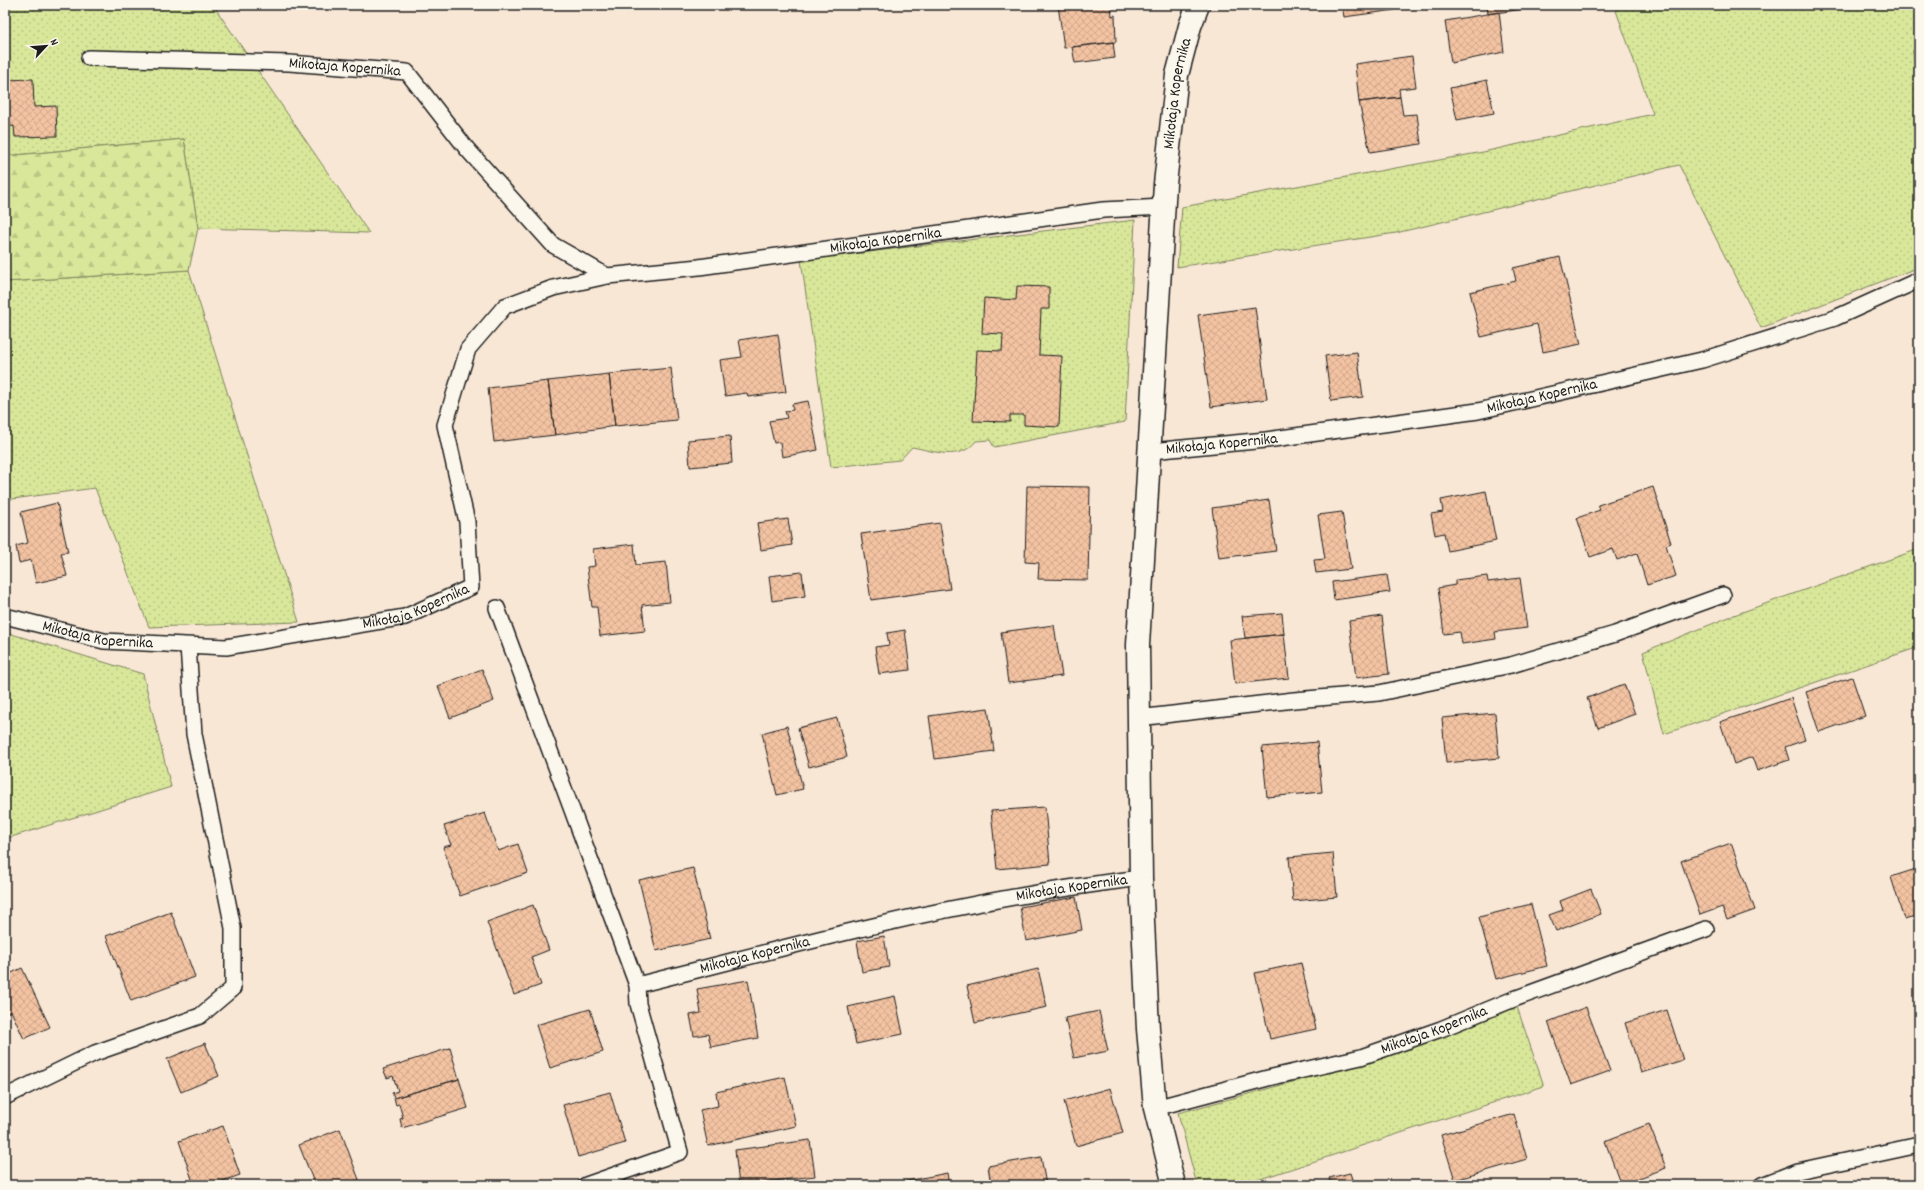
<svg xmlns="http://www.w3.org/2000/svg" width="1924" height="1190" viewBox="0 0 1924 1190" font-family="Dekko,sans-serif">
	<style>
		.grass { fill: url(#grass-dots); stroke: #7a825b }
		.forest { fill: url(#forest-firs); stroke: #7a825b }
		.building { fill: url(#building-cross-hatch); stroke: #1c1c1c }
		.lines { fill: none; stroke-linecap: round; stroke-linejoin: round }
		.service-casing { stroke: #1c1c1c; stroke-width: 18 }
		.tertiary-casing { stroke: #1c1c1c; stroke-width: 25 }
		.service { stroke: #fbf7ec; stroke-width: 15 }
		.tertiary { stroke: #fbf7ec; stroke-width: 22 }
		.labels { text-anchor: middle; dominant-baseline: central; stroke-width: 3; stroke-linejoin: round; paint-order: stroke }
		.street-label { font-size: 16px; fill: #1c1c1c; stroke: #fbf7ec }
	</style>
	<defs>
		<pattern id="grass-dots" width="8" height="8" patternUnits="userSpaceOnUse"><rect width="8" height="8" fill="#d9e79a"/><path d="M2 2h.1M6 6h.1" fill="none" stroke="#bac684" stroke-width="1.8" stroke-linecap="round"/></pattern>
		<pattern id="forest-firs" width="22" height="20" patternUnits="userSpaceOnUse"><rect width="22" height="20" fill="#d9e79a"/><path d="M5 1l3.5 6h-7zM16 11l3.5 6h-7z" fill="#bac684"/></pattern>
		<pattern id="building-cross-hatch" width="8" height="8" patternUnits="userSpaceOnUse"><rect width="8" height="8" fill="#f3c3a2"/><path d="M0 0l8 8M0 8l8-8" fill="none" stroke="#d0a78b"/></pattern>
	</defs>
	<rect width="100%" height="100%" fill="#f9e7d6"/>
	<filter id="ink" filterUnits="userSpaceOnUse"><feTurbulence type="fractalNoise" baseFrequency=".025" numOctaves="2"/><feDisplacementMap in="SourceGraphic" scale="8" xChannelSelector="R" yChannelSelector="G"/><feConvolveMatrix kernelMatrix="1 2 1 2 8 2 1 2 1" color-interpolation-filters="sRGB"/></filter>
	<g filter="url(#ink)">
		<!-- grass -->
		<path class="grass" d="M5,5H213L369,233L198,228L184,139L5,156Z
			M1614,5H1919V47L1913,51L1919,102V267L1761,328L1679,165L1396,233L1177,267L1182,207L1483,152L1653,114Z
			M1135,220L1125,422L994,447L990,440L976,441C960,462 934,451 912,447L900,460L831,467L801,260Z
			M189,270L299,622L149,627L95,488L5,500V282Z
			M1919,549V647L1664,734L1643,652L1734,615Z
			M5,632L143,674L171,787L5,839Z
			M1517,1007L1544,1086L1242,1185H1197L1178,1113L1333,1071L1445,1035Z"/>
		<!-- forest -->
		<path class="forest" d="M1919,47V102L1913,50Z
			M184,139L198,228L189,270L5,282V156Z"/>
		<!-- building -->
		<path class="building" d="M1058,5H1111L1112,16L1115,15L1116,42L1064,48Z
			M1342,5H1394L1395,10L1344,17Z
			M1487,5H1538V7L1488,14Z
			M1499,12L1504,52L1451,63L1445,21Z
			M1113,42L1115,58L1075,63L1072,47Z
			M1412,56L1416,87L1399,89L1400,97L1359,102L1355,64Z
			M33,79L34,107L56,106L57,136L15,137L14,126L5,127V80Z
			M1487,80L1494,113L1457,120L1450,88Z
			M1400,97L1403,115L1417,114L1421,144L1370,152L1359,102Z
			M1560,257L1581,344L1543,352L1537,324L1481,337L1470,292L1516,281L1513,268Z
			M1017,286L1049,287V309H1041L1039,355L1062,356L1059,427L1024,425V415H1010V422L973,421L977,350L1002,351L1003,334L982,333L984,298L1016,300Z
			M1255,307L1267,399L1211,407L1198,315Z
			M778,334L786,392L748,397L747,393L725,396L720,360L742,357L739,340Z
			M1357,352L1363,397L1331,401L1325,356Z
			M671,368L677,420L615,426L609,374Z
			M609,374L615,426L555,435L548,381Z
			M548,381L555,435L494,442L488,388Z
			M808,401L818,450L782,457L780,442L774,443L769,421L787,418L785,411L793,410L792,404Z
			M730,436L732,463L690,467L688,440Z
			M1027,486L1090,487L1088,580L1038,579L1039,563L1025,562Z
			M1653,487L1671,543L1666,545L1676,576L1647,585L1637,553L1617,560L1613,549L1590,557L1577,518L1600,510L1598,505Z
			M1486,491L1496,541L1448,551L1444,533L1435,535L1431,514L1443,512L1441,500Z
			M1269,500L1276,551L1219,558L1212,508Z
			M57,503L68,552L61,553L67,576L36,583L31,560L19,563L16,546L28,543L21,512Z
			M1342,512L1351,569L1316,573L1314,560L1325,559L1318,515Z
			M788,519L792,545L761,550L757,523Z
			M940,523L950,589L871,600L861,534Z
			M634,544L636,565L666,562L670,602L642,605L645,631L600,636L597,607H592L587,567L595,566L593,549Z
			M802,572L805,596L772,601L769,576Z
			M1387,575L1390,592L1334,600L1332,582Z
			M1487,576L1488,582L1520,578L1527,628L1495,632L1496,639L1462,644L1460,632L1444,634L1438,588L1455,585V580Z
			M1282,613L1284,634L1245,638L1242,616Z
			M1382,616L1389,674L1356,678L1349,621Z
			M1054,625L1062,676L1008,683L1001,632Z
			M905,630L910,670L879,674L875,647L889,645L887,633Z
			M1284,634L1289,678L1235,684L1230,640Z
			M482,669L494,701L450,718L438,686Z
			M1852,677L1865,716L1819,732L1806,692Z
			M1624,684L1635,714L1598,728L1587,698Z
			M1791,698L1805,740L1785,747L1789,760L1757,771L1752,757L1734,764L1720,722Z
			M988,708L994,751L935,759L929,716Z
			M1495,713L1499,758L1446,763L1442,718Z
			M837,718L847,757L809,767L798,728Z
			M787,726L803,789L777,795L762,733Z
			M1317,742L1322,792L1267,797L1262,747Z
			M1045,807L1050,864L997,869L991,811Z
			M485,813L498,851L518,844L528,873L460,896L443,847L451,845L444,826Z
			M1731,843L1755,910L1727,920L1722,907L1700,915L1681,861Z
			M1333,853L1337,897L1293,901L1289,857Z
			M693,868L710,939L656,951L639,880Z
			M1919,868V915L1904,919L1891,877Z
			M1591,889L1601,914L1556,931L1549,915L1563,910L1560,901Z
			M1076,897L1082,930L1026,941L1020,907Z
			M1531,904L1547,966L1496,979L1479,917Z
			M533,905L549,950L531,957L541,985L514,995L487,922Z
			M171,912L195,977L131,1001L106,936Z
			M884,936L889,967L862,972L857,941Z
			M1301,963L1316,1029L1270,1039L1255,973Z
			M22,968L50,1027L24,1039L11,1011L5,1014V976Z
			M1038,969L1047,1007L975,1023L967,986Z
			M748,980L758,1038L711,1047L708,1034L694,1036L690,1015L701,1013L697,989Z
			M895,996L903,1034L856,1044L848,1007Z
			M1586,1007L1610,1071L1571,1085L1548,1022Z
			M590,1009L603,1052L550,1068L536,1025Z
			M1667,1010L1683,1060L1641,1073L1625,1023Z
			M1099,1011L1108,1051L1074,1058L1065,1018Z
			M205,1043L219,1076L181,1092L167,1059Z
			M450,1048L459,1079L394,1098L392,1093L398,1091L393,1076L387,1078L383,1069Z
			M785,1077L796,1126L708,1146L700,1110L718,1106L716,1092Z
			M459,1079L468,1108L402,1128L400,1119L403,1118L399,1104L396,1105L394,1098Z
			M1110,1088L1123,1133L1076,1146L1064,1101Z
			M610,1092L625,1143L578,1157L563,1105Z
			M1514,1114L1527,1159L1455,1180L1441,1135Z
			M1649,1124L1666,1168L1621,1185L1605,1141Z
			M223,1126L240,1175L211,1185H194L179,1141Z
			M340,1129L361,1185H315L299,1145Z
			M810,1140L815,1176L739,1185L735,1150Z
			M1041,1157L1046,1185H991L988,1166Z
			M947,1173L949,1185H892V1184Z
			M1350,1173L1354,1185H1331L1329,1178Z"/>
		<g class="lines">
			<defs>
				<g id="service">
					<path id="s1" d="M89,58L289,63L407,72L467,149L553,245L607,276L699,267L1103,210L1164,207"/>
					<path id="s2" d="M1151,451L1266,440L1478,411L1702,360L1835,318L1919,280"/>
					<path d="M497,608L637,985"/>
					<path id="s3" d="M5,616L104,641L226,647L405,617L471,587L467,522L445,425L468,349L505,306L553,288L607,276"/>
					<path d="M1138,718L1294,700L1379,693L1511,665L1615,634L1723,595"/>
					<path d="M5,1097L95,1053L200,1016L233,988V928L194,734L188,646"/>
					<path id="s4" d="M1155,1108L1268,1078L1361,1057L1441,1029L1514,999L1706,929"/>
					<path id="s5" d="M586,1185L680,1152L638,1004L637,985C714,966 791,945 869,927C959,906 1050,889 1141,878"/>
					<path d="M1762,1185L1798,1171L1919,1145"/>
				</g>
				<g id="tertiary">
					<path id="s6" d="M1174,1185L1155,1108L1148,1029L1141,878L1138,645L1165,184L1177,75L1190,26L1198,5"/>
				</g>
			</defs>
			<!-- service casing -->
			<use href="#service" class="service-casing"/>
			<!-- tertiary casing -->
			<use href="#tertiary" class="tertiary-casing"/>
			<!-- service -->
			<use href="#service" class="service"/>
			<!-- tertiary -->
			<use href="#tertiary" class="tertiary"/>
		</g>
	</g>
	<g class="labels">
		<!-- street labels -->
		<g class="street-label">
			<text stroke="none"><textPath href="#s1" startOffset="256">Mikołaja Kopernika</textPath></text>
			<text stroke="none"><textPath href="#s6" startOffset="1096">Mikołaja Kopernika</textPath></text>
			<text stroke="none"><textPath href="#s1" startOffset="888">Mikołaja Kopernika</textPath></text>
			<text stroke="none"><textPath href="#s2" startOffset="395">Mikołaja Kopernika</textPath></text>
			<text stroke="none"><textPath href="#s2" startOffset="71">Mikołaja Kopernika</textPath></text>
			<text stroke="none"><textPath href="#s3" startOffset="419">Mikołaja Kopernika</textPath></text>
			<text stroke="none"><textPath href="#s3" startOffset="95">Mikołaja Kopernika</textPath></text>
			<text stroke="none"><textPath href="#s5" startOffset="718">Mikołaja Kopernika</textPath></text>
			<text stroke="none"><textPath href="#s5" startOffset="394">Mikołaja Kopernika</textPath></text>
			<text stroke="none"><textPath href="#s4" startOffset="290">Mikołaja Kopernika</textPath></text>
		</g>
	</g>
	<!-- margin -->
	<rect width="1924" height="1190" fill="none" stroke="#fbf7ec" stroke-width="20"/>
	<rect x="10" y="10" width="1904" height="1170" fill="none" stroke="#1c1c1c" stroke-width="1.5" filter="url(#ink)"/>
	<!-- north arrow -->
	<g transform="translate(46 46) rotate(64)" stroke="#fbf7ec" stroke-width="3" paint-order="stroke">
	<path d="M0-3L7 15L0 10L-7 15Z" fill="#1c1c1c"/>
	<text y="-6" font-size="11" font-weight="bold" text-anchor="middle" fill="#1c1c1c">N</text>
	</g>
</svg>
